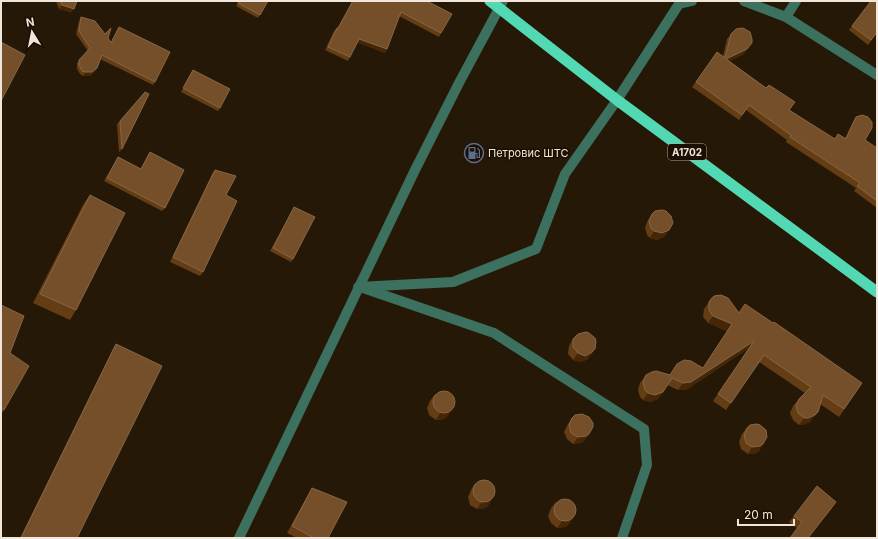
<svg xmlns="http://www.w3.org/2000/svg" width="878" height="539" viewBox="0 0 878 539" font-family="Inter,sans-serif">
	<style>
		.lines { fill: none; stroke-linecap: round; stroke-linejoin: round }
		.minor { stroke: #3c705f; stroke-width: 10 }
		.tertiary { stroke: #3c705f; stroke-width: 10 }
		.trunk { stroke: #52d8b2; stroke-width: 11 }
		.wall { fill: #643d14 }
		.shaded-wall { fill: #452606 }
		.building { fill: #744f29; stroke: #876745 }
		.labels { text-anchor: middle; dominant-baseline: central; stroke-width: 3; stroke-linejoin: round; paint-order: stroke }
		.shield { fill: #1c0f01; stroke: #b0a69a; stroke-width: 1 }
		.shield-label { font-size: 10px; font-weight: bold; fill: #f0e6db }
		.poi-label { font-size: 11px; fill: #f0e6db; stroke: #1c0f01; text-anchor: start }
	</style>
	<rect width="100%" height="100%" fill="#261807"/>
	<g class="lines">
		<!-- minor -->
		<path class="minor" d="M744,1L786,17
			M796,1L786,17L877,75
			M358,287L453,282L536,249L565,174L617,100L679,4L692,1
			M363,288L494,333L644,429L647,465L622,538"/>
		<!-- tertiary -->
		<path class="tertiary" d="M239,538L415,170L459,83L503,1"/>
		<!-- trunk -->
		<path class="trunk" d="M490,1L617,100L877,292"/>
	</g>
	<!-- wall -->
	<path class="wall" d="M56,1H77L74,9L71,12L59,9Z
		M239,1H268L258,18L236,6Z
		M352,1H427L441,33L439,37L399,16L387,49L385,53L357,42L350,57L348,61L325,50L334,31L337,28H338Z
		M871,1L877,33L868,45L849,30Z
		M81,17L108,38L111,42L119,27L155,82L153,85L100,59L97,68L95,71L90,76H83L80,74L77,69V63L88,51L76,34L79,21Z
		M731,34L744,54L729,61L792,107L789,110L834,139L838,134L845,138L853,122L856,117L865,140L877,148V208L854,191L856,188L786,142L787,140L746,110L739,120L692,87L717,52L723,56L727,39Z
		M193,70L220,108L218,111L181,92Z
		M120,121L122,149L119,152L117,124Z
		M150,152L165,208L162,211L104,181L118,157L141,169Z
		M215,170L226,195L203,272L200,276L170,262L212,174Z
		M90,195L76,310L70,320L33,303L83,205Z
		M294,207L293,259L291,262L270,251Z
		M652,214L669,230L664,237L657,240L650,238L647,235L645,227L648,220Z
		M711,299L739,313L862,383L839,417L820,404L810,422L803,425H799L793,420L790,413L793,406L799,399L805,393L759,362L726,410L713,401L749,348L686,390H678L667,385L658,399L650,402L643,400L640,397L638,390L640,383L646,375H670L677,364L703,368L727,331L708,323L703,317L704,309Z
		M1,305L10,353L4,410L1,414Z
		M573,339L595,349L588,359L581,362L573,360L568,354L569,346Z
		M116,344L77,538H20L114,347Z
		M435,394L447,417L444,419L436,420L429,415L427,408L430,401Z
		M572,418L589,434L584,441L581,443L573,444L567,439L564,432L568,424Z
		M747,428L763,444L759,451L756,453L748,454L741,449L739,442L742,434Z
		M475,483L488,506L485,508L477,509L470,505L468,497L471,490Z
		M312,488L328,538H297L287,533L308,495Z
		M556,502L573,518L568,525L565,527L557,528L551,523L548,516L551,508Z
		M832,508L808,538H790L797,528L789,522L794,516Z"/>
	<!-- shaded-wall -->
	<path class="shaded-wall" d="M62,5L74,9L71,12L59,9Z
		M359,39L387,49L385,53L356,42Z
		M747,49L744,54L723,64L726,59Z
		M97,68L95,71L90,76H83L85,72Z
		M669,230L664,237L657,240L650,238L654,231Z
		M713,316L732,324L727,331L708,323Z
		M754,341L749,348L686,390H678L683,383Z
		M592,352L588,359L581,362L573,360L578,353Z
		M663,392L658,399L650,402L643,400L648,393Z
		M452,410L447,417L444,419L436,420L440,413Z
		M818,412L810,422L803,425H799L804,418Z
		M589,434L584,441L581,443L573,444L578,437Z
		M763,444L759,451L756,453L748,454L752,447Z
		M492,500L488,506L485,508L477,509L481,503Z
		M836,502L832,508L808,538Z
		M573,518L568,525L565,527L557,528L562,521Z"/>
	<!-- building -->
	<path class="building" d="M60,1H77L74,9L62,5Z
		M239,1H268L260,15L238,3Z
		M353,1H427L452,14L441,33L401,12L387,49L359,39L350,57L328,47L337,28H338Z
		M871,1H877V32L871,40L852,26Z
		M81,17L95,21L105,34L111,28L108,38L111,43L119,27L170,52L155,82L102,55L97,68L92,72H85L82,71L79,65V60L90,48L79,31Z
		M743,28L750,32L752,39V43L747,49L726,59L766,88L769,85L795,102L789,110L835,139L838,134L846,139L856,117L862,115L868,117L872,122V128L865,140L877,148V201L857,186L860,183L790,137L791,135L749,105L742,115L696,82L717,52L725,58L731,34L736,29Z
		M1,42L25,55L1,101Z
		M193,70L230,89L220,108L183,88Z
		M145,92L149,94L122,149L120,121Z
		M150,152L184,170L165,208L107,178L118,157L141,169Z
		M215,170L236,176L226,195L237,201L203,272L173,257Z
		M90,195L125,213L76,310L40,294Z
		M294,207L315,217L293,259L273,248Z
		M662,210L666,211L671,216L673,223L669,230L662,233L654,231L651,228L649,221L652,214L655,211Z
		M721,295L728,298L739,313L745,304L773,323L774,322L862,383L844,409L823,395L818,412L815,415L808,418H804L798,413L796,406L799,399L811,387L764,355L731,403L718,394L754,341L691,382L683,383L672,378L663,392L655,395L648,393L645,390L643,382L646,375L652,372L656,371L670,375L677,364L684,360L691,361L703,368L732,324L713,316L709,310V302L711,299L714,296Z
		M1,305L24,316L10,353L29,366L4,410L1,408Z
		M586,332L589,333L595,338L596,341L595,349L592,352L585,356L578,353L573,347V339L578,334Z
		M116,344L162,366L77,538H21Z
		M433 402a11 11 0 1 1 22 0a11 11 0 1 1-22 0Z
		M582,414L589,417L593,423V427L589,434L586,436L578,437L571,433L569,425L572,418L575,415Z
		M757,424L760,425L766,430L767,437L763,444L760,446L752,447L746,443L744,435L747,428L750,425Z
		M473 491a11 11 0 1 1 22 0a11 11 0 1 1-22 0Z
		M817,486L836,502L808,538H790L802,522L794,516Z
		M312,488L347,502L328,538H314L292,526Z
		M554 510a11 11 0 1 1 22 0a11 11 0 1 1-22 0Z"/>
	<!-- icons -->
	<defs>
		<symbol id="fuel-ring" viewBox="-11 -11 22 22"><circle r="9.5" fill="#1c0f01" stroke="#5c6f8a" stroke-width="1.5"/><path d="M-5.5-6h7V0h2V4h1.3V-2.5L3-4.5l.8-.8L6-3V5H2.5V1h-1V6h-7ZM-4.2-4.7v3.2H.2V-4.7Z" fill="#5c6f8a"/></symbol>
	</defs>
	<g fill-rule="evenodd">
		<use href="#fuel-ring" x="463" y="142" width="22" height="22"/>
	</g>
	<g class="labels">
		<!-- shield labels -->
		<rect class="shield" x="668" y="144" width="38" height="16" rx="3"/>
		<g class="shield-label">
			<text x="687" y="152">A1702</text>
		</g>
		<!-- poi labels -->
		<g class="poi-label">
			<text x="488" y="153">Петровис ШТС</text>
		</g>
	</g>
	<!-- border -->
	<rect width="878" height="539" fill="none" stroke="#f0e6db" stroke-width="4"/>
	<!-- north arrow -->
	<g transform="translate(32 32) rotate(350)" stroke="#1c0f01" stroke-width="3" paint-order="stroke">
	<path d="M0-3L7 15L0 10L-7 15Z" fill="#f0e6db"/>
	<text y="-6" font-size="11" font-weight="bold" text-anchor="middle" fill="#f0e6db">N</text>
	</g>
	<!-- scale -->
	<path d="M738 519v6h56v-6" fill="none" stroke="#f0e6db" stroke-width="2"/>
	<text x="744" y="519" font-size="12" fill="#f0e6db" stroke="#1c0f01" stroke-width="3" paint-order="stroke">20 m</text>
</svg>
